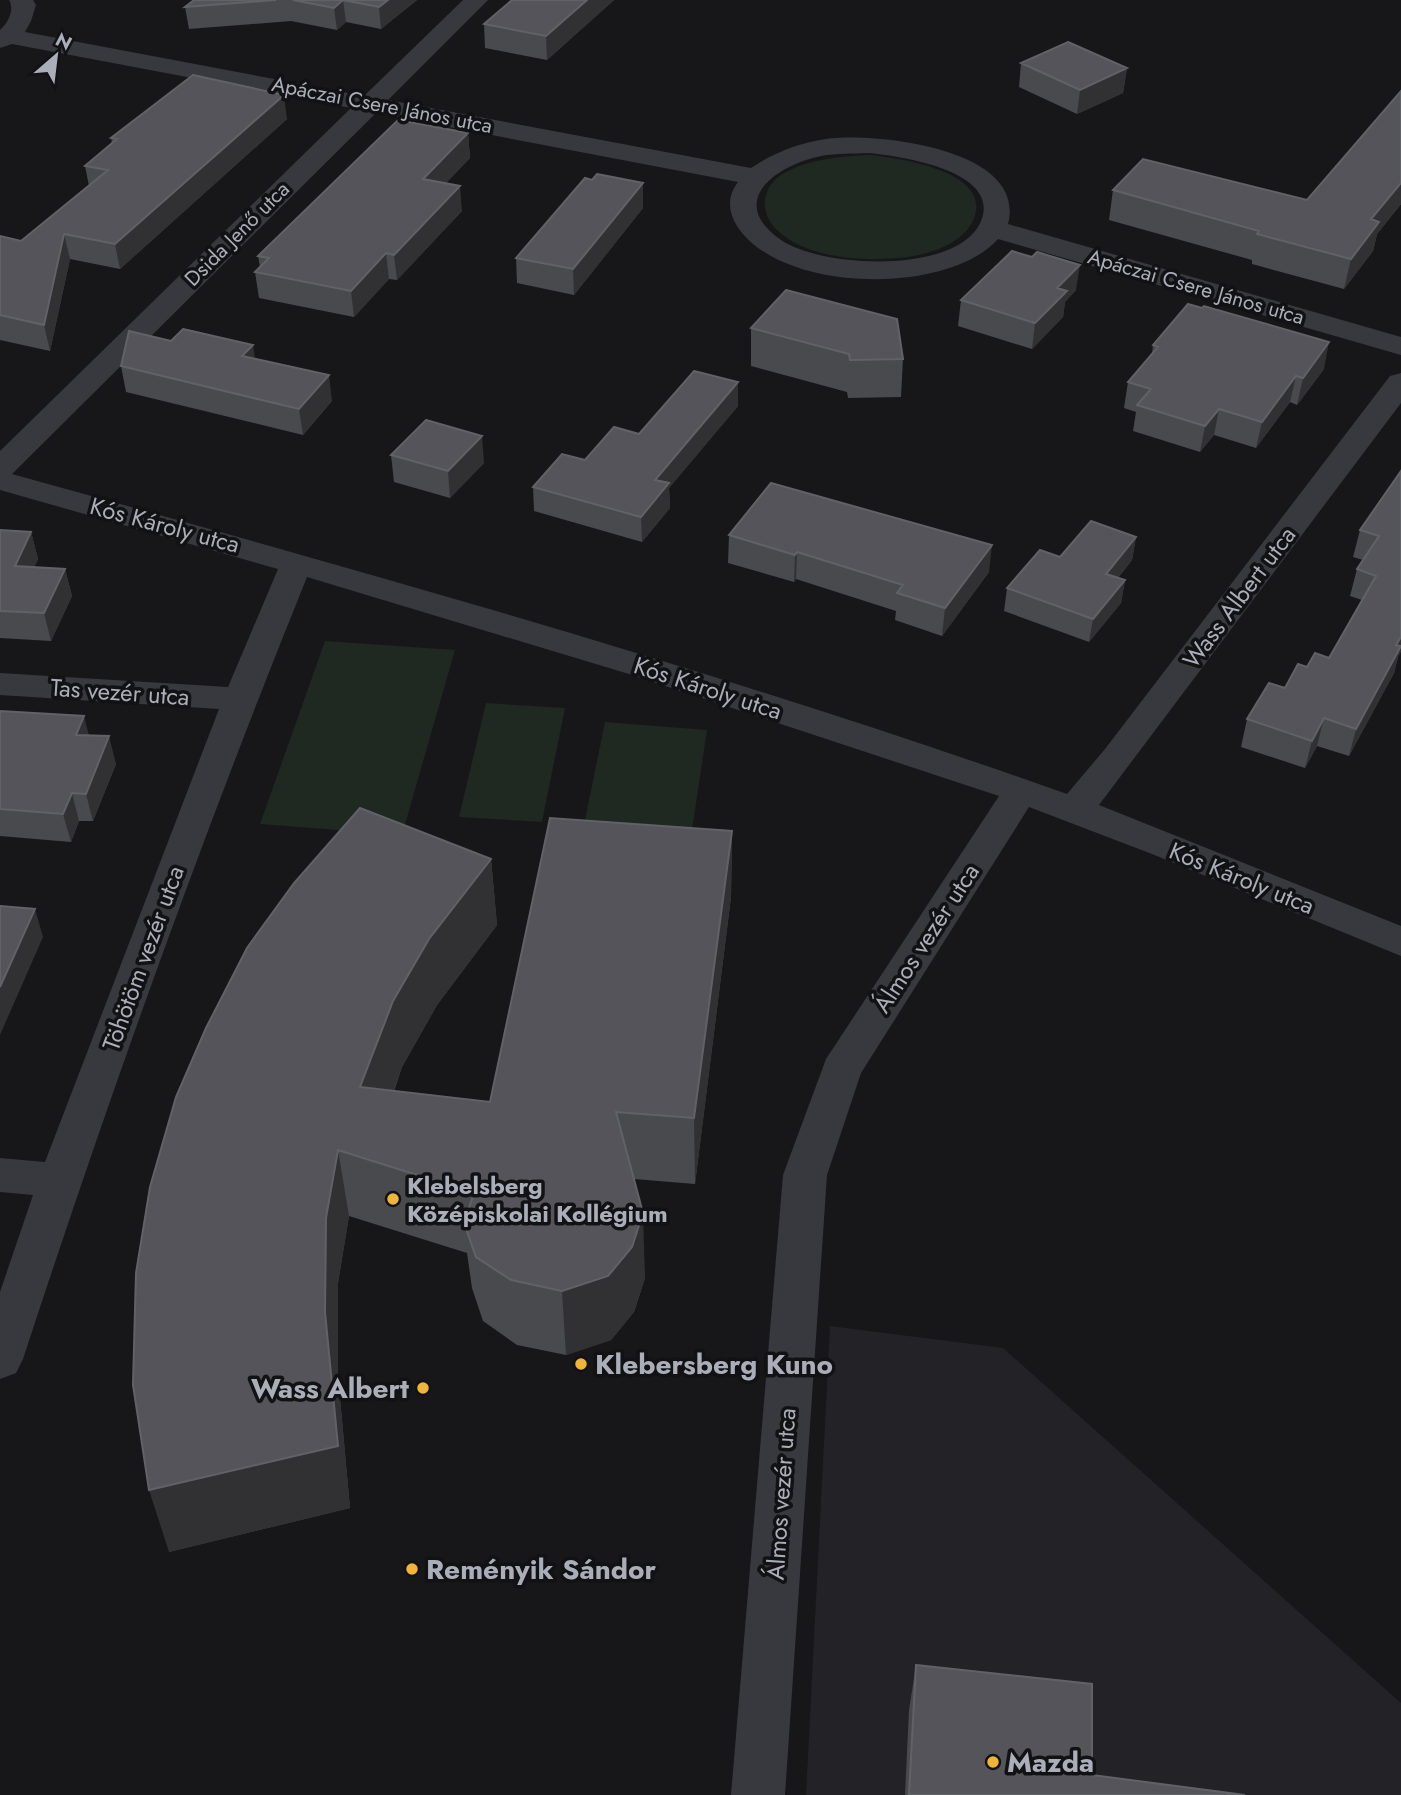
<svg xmlns="http://www.w3.org/2000/svg" width="1401" height="1795" viewBox="0 0 1401 1795" font-family="Jost,sans-serif">
	<style>
		.built { fill: #232327 }
		.green { fill: #1f2821 }
		.lines { fill: none; stroke-linecap: round; stroke-linejoin: round }
		.street { fill: #38393e; fill-rule: evenodd }
		.wall { fill: #494a4e }
		.shaded-wall { fill: #313134 }
		.building { fill: #54545a; stroke: #616268; stroke-width: 2 }
		.poi-dot { fill: #efb439; stroke: #121215; stroke-width: 2.5 }
		.labels { text-anchor: middle; dominant-baseline: central; stroke-width: 7; stroke-linejoin: round; paint-order: stroke }
		.far-street-label { font-size: 21px; fill: #aaaeb9; stroke: #121215 }
		.street-label { font-size: 24px; fill: #aaaeb9; stroke: #121215 }
		.poi-label { font-size: 24px; font-weight: bold; fill: #aaaeb9; stroke: #121215; text-anchor: start }
		.near-poi-label { font-size: 28px; font-weight: bold; fill: #aaaeb9; stroke: #121215; text-anchor: start }
	</style>
	<rect width="100%" height="100%" fill="#17171a"/>
	<!-- built -->
	<path class="built" d="M830,1326L1003,1348L1401,1703V1795H806Z"/>
	<!-- green -->
	<path class="green" d="M870,155C899,158 992,171 974,218C966,240 940,250 919,255C877,263 809,262 776,229C768,221 764,211 765,201C768,161 840,156 870,155Z
		M325,641L455,650L402,835L260,824Z
		M486,703L565,708L542,822L459,817Z
		M605,722L707,730L688,857L579,849Z"/>
	<g class="lines">
		<!-- street -->
		<path class="street" d="M9,0H33L36,5L31,21L25,32L364,96L463,0H488L388,100L751,168C773,153 799,143 826,139C874,132 1028,148 1008,224L1401,337V355L998,239C947,296 780,293 737,226C728,211 727,197 738,182L376,113L12,474C366,572 720,671 1067,794L1105,749L1390,376L1401,373V403L1099,805L1401,926V956L1152,854L1029,807L861,1073L827,1175L785,1795H731L783,1175L826,1059L999,796L629,674L307,577C203,834 109,1096 23,1359L16,1373L0,1379V1292L33,1195L0,1192V1158L45,1162L219,709L0,695V673L228,687L278,569L0,490V451L351,108L12,44L0,48V30C8,23 15,10 9,0ZM869,153C898,156 1002,170 981,221C959,275 821,268 781,240C725,201 777,165 821,156C837,153 853,154 869,153Z"/>
	</g>
	<!-- wall -->
	<path class="wall" d="M194,0H417L381,29L346,22L337,30L291,21L189,29L185,7Z
		M614,0L547,60L485,48L484,24Z
		M1021,63L1127,68L1123,93L1077,114L1019,87Z
		M1401,91V204L1377,234L1373,251L1344,289L1252,264V260L1109,220L1113,190L1307,200Z
		M287,119L120,269L70,259L50,351L0,340V236L21,241L89,186L85,166L112,143L111,138Z
		M468,133L470,158L446,183L462,211L397,280L389,279L354,317L259,298L255,272L260,267L258,256Z
		M592,180L643,183V208L574,295L517,283L516,258Z
		M1076,290L1065,302L1063,317L1032,349L958,326L961,300Z
		M751,328L903,359L901,397L848,398L847,392L751,366Z
		M1153,345L1324,369L1297,405L1290,402L1256,448L1214,435L1200,452L1133,431L1136,412L1124,408L1128,382L1152,353Z
		M255,359L332,401L303,435L126,392L121,366Z
		M738,406L669,488L670,508L642,542L534,511L533,487L639,434Z
		M391,455L484,463L450,498L394,482Z
		M1401,471L1398,657L1394,673L1349,756L1317,746L1305,768L1241,747L1247,719L1285,688L1307,667L1329,658L1362,600L1350,596L1357,569L1363,560L1353,557L1360,530Z
		M0,530L31,532L38,559L34,567L65,569L72,596L51,641L0,638Z
		M729,535L989,572L942,636L895,620L896,611L796,579L794,582L728,563Z
		M1136,537L1132,560L1118,578L1125,580L1121,603L1089,642L1004,611L1007,588L1060,557Z
		M0,712L89,735L116,764L93,821H79L71,842L0,836Z
		M732,831L731,897L695,1184L634,1179L645,1278L634,1312L611,1340L566,1355L517,1345L483,1321L472,1288L467,1253L349,1216L338,1283V1376L350,1508L169,1552L176,1097L491,859L497,925L437,1005L402,1067L394,1091L490,1102Z
		M916,1665L1092,1775L1245,1795H905L909,1710Z"/>
	<!-- shaded-wall -->
	<path class="shaded-wall" d="M343,0L346,22L337,30L334,8Z
		M388,0H417L381,29L379,7Z
		M587,0H614L547,60L546,36Z
		M1127,68L1123,93L1077,114L1080,90Z
		M284,95L287,119L120,269L115,244Z
		M468,133L470,158L425,204L423,179Z
		M643,183V208L574,295L573,269Z
		M1401,183V204L1377,234L1373,251L1344,289L1351,259L1371,219Z
		M460,186L462,211L397,280L394,255Z
		M64,234L70,259L50,351L44,325Z
		M386,253L389,279L354,317L351,291Z
		M1080,265L1076,290L1065,302L1063,317L1032,349L1035,323L1057,288Z
		M1329,342L1324,369L1297,405L1303,378Z
		M253,345L257,372L242,356Z
		M329,375L332,401L303,435L299,409Z
		M1296,376L1290,402L1256,448L1262,422Z
		M738,382V406L669,488L670,508L642,542L641,517L655,480Z
		M1219,409L1214,435L1200,452L1205,426Z
		M482,436L484,463L450,498L448,471Z
		M31,532L38,559L22,593L15,566Z
		M1136,537L1132,560L1103,597L1106,574Z
		M992,545L989,572L942,636L945,608Z
		M797,552L796,579L794,582L795,555Z
		M65,569L72,596L51,641L44,613Z
		M1125,580L1121,603L1089,642L1093,619Z
		M1401,637V652L1398,657L1394,673L1349,756L1356,729L1396,645Z
		M84,716L91,743L76,735Z
		M1324,718L1317,746L1305,768L1312,741Z
		M109,736L116,764L93,821L86,794Z
		M72,793L79,821L71,842L63,814Z
		M732,831L731,897L695,1184L694,1118Z
		M491,859L497,925L437,1005L402,1067L371,1153L360,1087L393,1001L429,939Z
		M35,909L43,937L0,1035V987Z
		M338,1150L349,1216L338,1283V1376L350,1508L169,1552L149,1490L325,1312L326,1218Z
		M643,1213L645,1278L634,1312L611,1340L566,1355L562,1291Z"/>
	<!-- building -->
	<path class="building" d="M194,0H276L185,7Z
		M293,0H388L379,7L343,0L334,8Z
		M512,0H587L546,36L484,24Z
		M1068,42L1127,68L1080,90L1021,63Z
		M193,75L284,95L115,244L64,234L44,325L0,315V236L21,241L108,170L85,166L117,139L111,138Z
		M1401,91V183L1371,219L1379,222L1351,259L1257,234L1259,231L1113,190L1143,159L1307,200Z
		M398,120L468,133L423,179L460,186L394,255L386,253L351,291L255,272L269,258L258,256Z
		M597,174L643,183L573,269L516,258L585,178L592,180Z
		M1012,251L1032,257L1037,252L1080,265L1057,288L1067,291L1035,323L961,300Z
		M786,290L897,319L903,359L850,360L849,354L751,328Z
		M1188,304L1202,308L1204,306L1329,342L1303,378L1296,376L1262,422L1219,409L1205,426L1137,405L1151,389L1128,382L1158,347L1153,345Z
		M183,329L253,345L242,356L329,375L299,409L121,366L129,331L171,341Z
		M694,371L738,382L655,480L669,483L641,517L533,487L562,454L585,460L614,427L639,434Z
		M426,420L482,436L448,471L391,455Z
		M1401,471V637L1396,645L1401,646L1356,729L1324,718L1312,741L1247,719L1269,683L1285,688L1298,664L1307,667L1315,653L1329,658L1376,576L1357,569L1379,536L1360,530Z
		M771,483L992,545L945,608L897,593L903,585L797,552L795,555L729,535Z
		M1091,521L1136,537L1106,574L1125,580L1093,619L1007,588L1040,550L1060,557Z
		M0,530L31,532L15,566L65,569L44,613L0,611Z
		M0,711L84,716L76,735L109,736L86,794L72,793L63,814L0,809Z
		M360,808L491,859L429,939L393,1001L360,1087L490,1102L550,818L732,831L694,1118L616,1112L643,1213L632,1247L608,1276L562,1291L511,1280L476,1257L464,1223L474,1193L338,1150L326,1218L325,1312L338,1446L149,1490L133,1385L136,1273L150,1187L176,1097L206,1028L247,948L294,883Z
		M0,906L35,909L0,987Z
		M916,1665L1092,1684V1775L1245,1795H909Z"/>
	<!-- markers -->
	<g class="poi-dot">
		<circle cx="393" cy="1199" r="7"/>
		<circle cx="581" cy="1364" r="7"/>
		<circle cx="423" cy="1388" r="7"/>
		<circle cx="412" cy="1569" r="7"/>
		<circle cx="993" cy="1762" r="7"/>
	</g>
	<g class="labels">
		<!-- far-street labels -->
		<g class="far-street-label">
			<text transform="translate(382 105) rotate(11)">Apáczai Csere János utca</text>
			<text transform="translate(237 234) rotate(-45)">Dsida Jenő utca</text>
			<text transform="translate(1196 287) rotate(16)">Apáczai Csere János utca</text>
		</g>
		<!-- street labels -->
		<g class="street-label">
			<text transform="translate(165 525) rotate(15)">Kós Károly utca</text>
			<text transform="translate(1239 597) rotate(-53)">Wass Albert utca</text>
			<text transform="translate(708 688) rotate(18)">Kós Károly utca</text>
			<text transform="translate(120 692) rotate(4)">Tas vezér utca</text>
			<text transform="translate(1242 878) rotate(22)">Kós Károly utca</text>
			<text transform="translate(926 938) rotate(-57)">Álmos vezér utca</text>
			<text transform="translate(143 958) rotate(-70)">Töhötöm vezér utca</text>
			<text transform="translate(781 1494) rotate(-86)">Álmos vezér utca</text>
		</g>
		<!-- poi labels -->
		<g class="poi-label">
			<text x="407" y="1185">Klebelsberg<tspan x="407" dy="28">Középiskolai Kollégium</tspan></text>
		</g>
		<!-- near-poi labels -->
		<g class="near-poi-label">
			<text x="595" y="1364">Klebersberg Kuno</text>
			<text x="409" y="1388" text-anchor="end">Wass Albert</text>
			<text x="426" y="1569">Reményik Sándor</text>
			<text x="1007" y="1762">Mazda</text>
		</g>
	</g>
	<!-- north arrow -->
	<g transform="translate(56 56) rotate(28)" stroke="#121215" stroke-width="5" paint-order="stroke">
	<path d="M0-5L12 26L0 18L-12 26Z" fill="#aaaeb9"/>
	<text y="-10" font-size="19" font-weight="bold" text-anchor="middle" fill="#aaaeb9">N</text>
	</g>
</svg>
